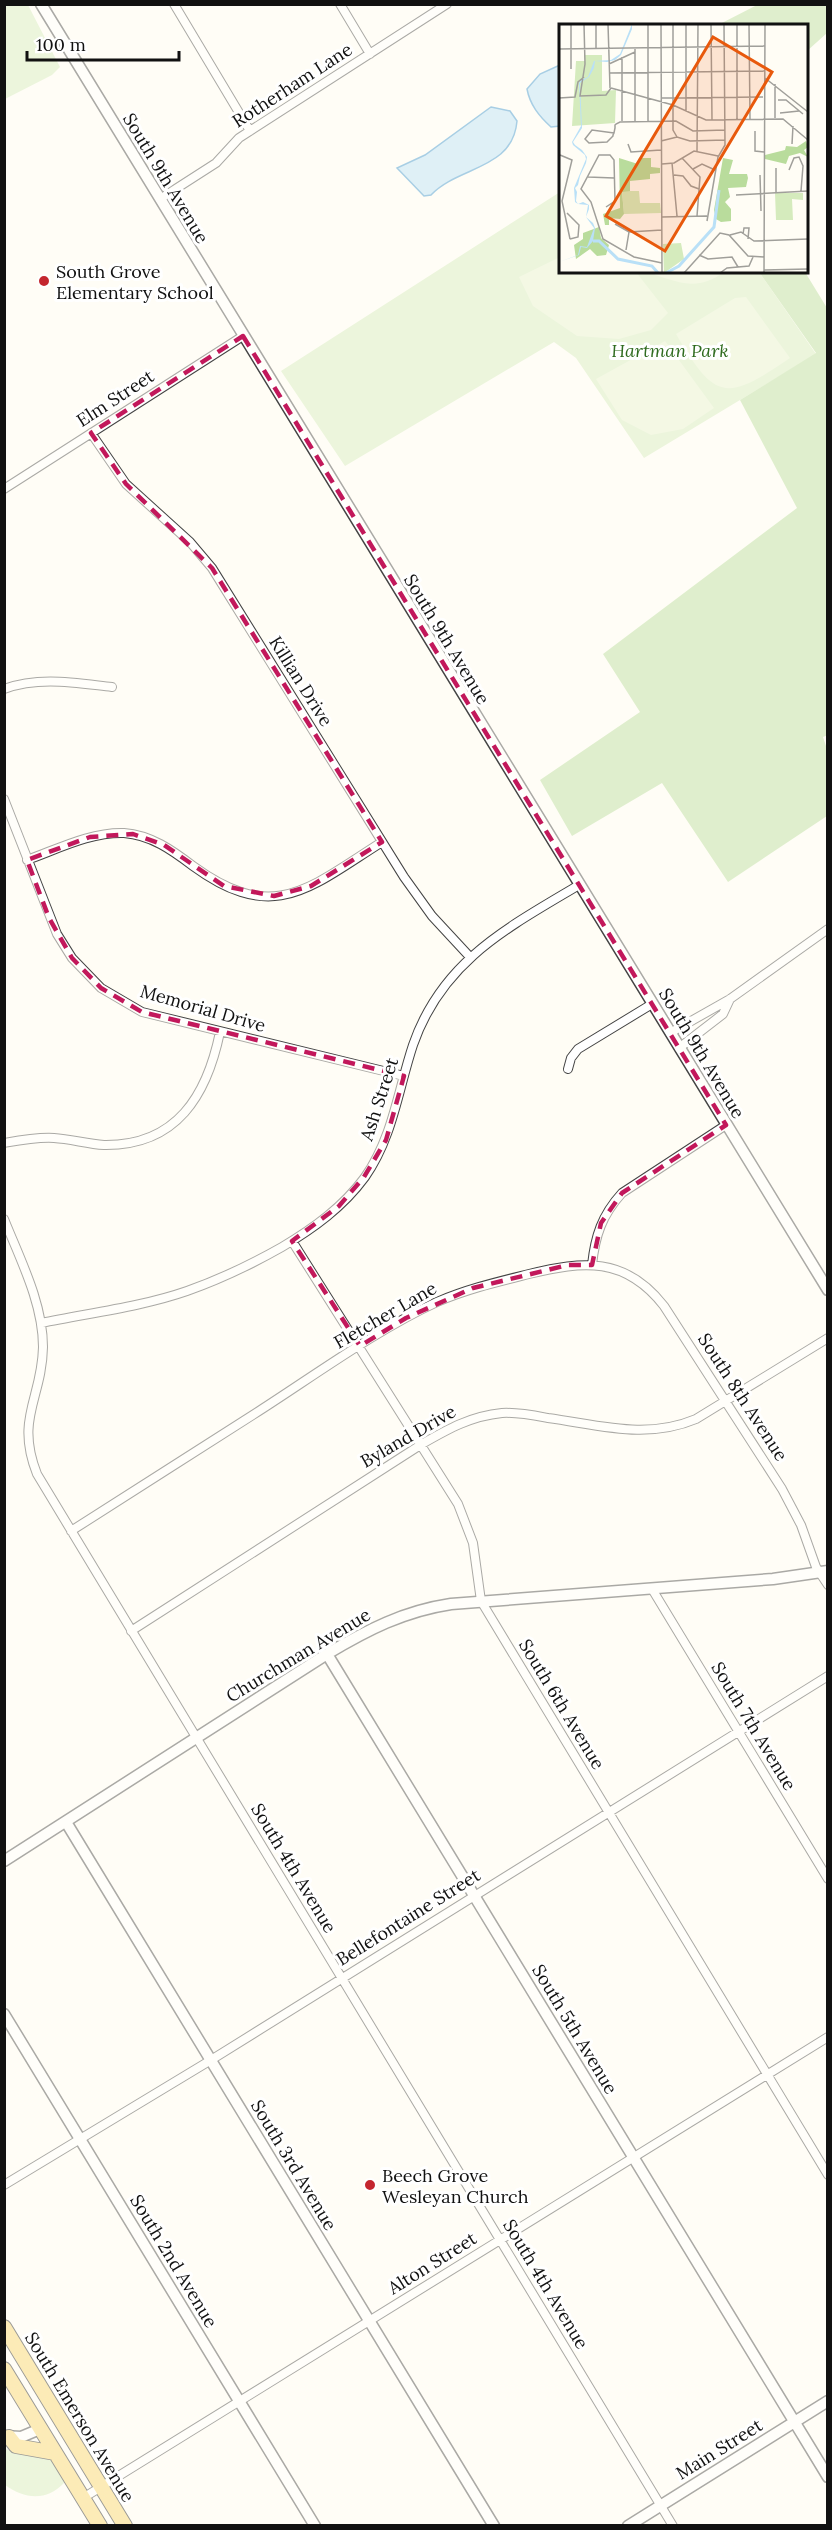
<svg xmlns="http://www.w3.org/2000/svg" width="832" height="2530" viewBox="0 0 832 2530" font-family="Lora,serif">
	<style>
		.green { fill: #d5ebbd }
		.forest { fill: #b9dc9c }
		.pitch { fill: #e6f2cf }
		.water { fill: #b9e0f7; stroke: #3f96cf; stroke-width: 1.5 }
		.lines { fill: none; stroke-linecap: round; stroke-linejoin: round }
		.minor-casing { stroke: #444; stroke-width: 10 }
		.tertiary-casing { stroke: #444; stroke-width: 13 }
		.primary-casing { stroke: #222; stroke-width: 16 }
		.minor { stroke: #fff; stroke-width: 8 }
		.tertiary { stroke: #fff; stroke-width: 10 }
		.primary { stroke: #f9d66b; stroke-width: 14 }
		.marked { fill: none; stroke: #c2185b; stroke-width: 4.5; stroke-dasharray: 12 8; stroke-linejoin: round }
		.poi-dot { fill: #c4262e; stroke: #fff; stroke-width: 2 }
		.labels { text-anchor: middle; dominant-baseline: central; stroke-width: 6; stroke-linejoin: round; paint-order: stroke }
		.street-label { font-size: 18px; fill: #111; stroke: #fff }
		.poi-label { font-size: 18px; fill: #111; stroke: #fff; text-anchor: start }
		.park-label { font-size: 18px; font-style: italic; fill: #2f6b1f; stroke: #fff }
		.inset-river { fill: none; stroke: #b9e0f7; stroke-width: 3 }
		.inset-road { fill: none; stroke: #a09f9a; stroke-width: 1.5 }
		.view { fill: #e8590c; fill-opacity: 0.15; stroke: #e8590c; stroke-width: 3 }
		.inset-edge { fill: none; stroke: #111; stroke-width: 3 }
	</style>
	<rect width="100%" height="100%" fill="#fffdf5"/>
	<!-- green -->
	<path class="green" d="M4,5H28L60,67L52,75L5,99Z
		M560,192V272H759L816,354L644,458L576,358L554,342L345,466L281,371Z
		M5,2449L50,2457L65,2482C46,2502 25,2499 5,2485Z"/>
	<!-- forest -->
	<path class="forest" d="M757,5H827V33L807,51L806,26L718,25Z
		M759,272H805L827,308L828,735L823,737L827,749V816L728,882L662,783L572,836L540,780L640,712L603,654L797,508L740,400L816,353Z"/>
	<!-- pitch -->
	<path class="pitch" d="M560,257V272H636L668,313L651,330L619,339L577,336L533,306L519,277Z
		M653,272H724C699,290 683,284 655,275Z
		M746,297L790,358C726,402 715,401 676,334L735,298Z
		M665,341L714,408L683,429L651,435L622,420L596,379Z"/>
	<!-- water -->
	<path class="water" d="M560,65V126L551,127C539,116 530,105 527,89L540,74Z
		M491,107L510,111L517,121C513,170 458,166 431,195L424,196L397,168L425,155Z"/>
	<g class="lines">
		<defs>
			<path id="minor" d="M174,4L250,131
				M340,4L370,54
				M160,199L216,163L239,138L447,4
				M91,433L126,484L190,542L212,568L404,877L432,916L470,957
				M4,489L243,336
				M4,689C39,676 76,683 112,687
				M4,799L57,934L72,958L101,988L142,1012L404,1076
				M27,860C58,849 90,832 124,833C151,835 172,850 193,866C274,925 309,888 382,842
				M670,1033L730,999L828,929
				M679,1048L723,1014L730,999
				M568,1069L571,1058L578,1049L652,1004
				M4,1143C21,1140 37,1137 54,1138C71,1139 87,1144 104,1145C177,1146 207,1095 220,1032
				M4,1219C20,1259 43,1303 43,1347C42,1399 15,1418 37,1474L673,2526
				M292,1241L458,1504L473,1543L481,1601L828,2175
				M592,1265C595,1236 602,1215 622,1193L726,1125
				M41,1323C89,1313 141,1307 187,1291C221,1279 252,1264 282,1247C314,1228 343,1207 365,1177C393,1137 398,1090 413,1045C442,961 507,928 579,885
				M71,1531C134,1491 196,1451 259,1411C315,1375 378,1329 437,1302C467,1289 497,1282 529,1274C583,1261 625,1256 664,1306L782,1489L801,1525L816,1567L828,1585
				M652,1589L828,1879
				M131,1631L422,1444C448,1429 471,1416 502,1413C517,1412 532,1415 548,1418C600,1425 646,1440 696,1419L828,1338
				M4,2185L211,2060L828,1676
				M83,2498L828,2037"/>
			<path id="tertiary" d="M41,4L828,1290
				M327,1654L828,2477
				M66,1822L494,2526
				M4,1861L327,1654C367,1630 404,1611 451,1604L773,1579L828,1571
				M4,2014L315,2526
				M4,2436L21,2437L40,2429
				M628,2526L828,2401"/>
			<path id="primary" d="M4,2327L125,2526
				M4,2369L100,2526
				M9,2437L16,2446L55,2453"/>
		</defs>
		<!-- minor casing -->
		<use href="#minor" class="minor-casing"/>
		<!-- tertiary casing -->
		<use href="#tertiary" class="tertiary-casing"/>
		<!-- primary casing -->
		<use href="#primary" class="primary-casing"/>
		<!-- minor -->
		<use href="#minor" class="minor"/>
		<!-- tertiary -->
		<use href="#tertiary" class="tertiary"/>
		<!-- primary -->
		<use href="#primary" class="primary"/>
	</g>
	<!-- marked area -->
	<path d="M0 0H832V2530H0ZM243,336L726,1125L622,1193L601,1223L592,1265H568L473,1288L406,1318L360,1346L292,1241L339,1206L364,1177L386,1140L404,1076L142,1012L101,988L72,958L49,918L27,860L90,837L133,834L164,845L224,886L274,896L311,886L382,842L212,568L126,484L91,433Z" fill="#fffdf5" fill-opacity=".55" fill-rule="evenodd"/>
	<path class="marked" d="M243,336L726,1125L622,1193L601,1223L592,1265H568L473,1288L406,1318L360,1346L292,1241L339,1206L364,1177L386,1140L404,1076L142,1012L101,988L72,958L49,918L27,860L90,837L133,834L164,845L224,886L274,896L311,886L382,842L212,568L126,484L91,433Z"/>
	<!-- markers -->
	<g class="poi-dot">
		<circle cx="44" cy="281" r="6"/>
		<circle cx="370" cy="2185" r="6"/>
	</g>
	<g class="labels">
		<!-- street labels -->
		<g class="street-label">
			<text transform="translate(292 85) rotate(-33)">Rotherham Lane</text>
			<text transform="translate(166 178) rotate(59)">South 9th Avenue</text>
			<text transform="translate(115 398) rotate(-33)">Elm Street</text>
			<text transform="translate(447 639) rotate(59)">South 9th Avenue</text>
			<text transform="translate(301 681) rotate(58)">Killian Drive</text>
			<text transform="translate(203 1008) rotate(16)">Memorial Drive</text>
			<text transform="translate(702 1053) rotate(59)">South 9th Avenue</text>
			<text transform="translate(379 1099) rotate(-72)">Ash Street</text>
			<text transform="translate(385 1315) rotate(-30)">Fletcher Lane</text>
			<text transform="translate(743 1397) rotate(57)">South 8th Avenue</text>
			<text transform="translate(408 1436) rotate(-30)">Byland Drive</text>
			<text transform="translate(298 1655) rotate(-31)">Churchman Avenue</text>
			<text transform="translate(562 1704) rotate(59)">South 6th Avenue</text>
			<text transform="translate(754 1726) rotate(59)">South 7th Avenue</text>
			<text transform="translate(294 1868) rotate(59)">South 4th Avenue</text>
			<text transform="translate(408 1917) rotate(-32)">Bellefontaine Street</text>
			<text transform="translate(575 2029) rotate(59)">South 5th Avenue</text>
			<text transform="translate(294 2165) rotate(59)">South 3rd Avenue</text>
			<text transform="translate(174 2261) rotate(59)">South 2nd Avenue</text>
			<text transform="translate(432 2263) rotate(-32)">Alton Street</text>
			<text transform="translate(546 2284) rotate(59)">South 4th Avenue</text>
			<text transform="translate(80 2417) rotate(59)">South Emerson Avenue</text>
			<text transform="translate(719 2449) rotate(-32)">Main Street</text>
		</g>
		<!-- poi labels -->
		<g class="poi-label">
			<text x="56" y="271">South Grove<tspan x="56" dy="21">Elementary School</tspan></text>
			<text x="382" y="2175">Beech Grove<tspan x="382" dy="21">Wesleyan Church</tspan></text>
		</g>
		<!-- park labels -->
		<g class="park-label">
			<text x="670" y="350">Hartman Park</text>
		</g>
	</g>
	<!-- overview -->
	<g transform="translate(559 24)">
		<rect width="249" height="249" fill="#fffdf5"/>
		<path d="M25,31H43V67L57,66L56,99L13,102L17,37H26ZM63,167H80L81,179H101L102,189L65,190ZM216,169H244V176L233,175L234,196H217ZM122,219L125,235L105,249L104,220Z" fill="#d5ebbd"/>
		<path d="M247,117L249,123L245,126L249,133L241,129L230,132L227,140L206,135V131L226,126L227,122L238,123ZM60,134L79,140L80,134H92V143L101,144V149L91,150V155L71,157V167L63,168L65,190L61,195L50,194V201H46L44,190L61,184ZM164,134L174,136L170,150H188L189,154L187,163L169,164L171,173L166,178L172,185V197L162,198L157,195L155,186ZM40,203L42,214L50,221L47,231L38,232L31,225L17,235L15,221L24,215V209Z" fill="#b9dc9c"/>
		<path d="M73,0V5L62,31L56,36L48,38L36,37L35,44L30,53L21,59L23,104L14,118L16,121L23,126L28,133L27,139L21,152L19,161L16,164L18,168L17,177L19,180L24,178L30,181V185L27,193L34,199L36,204L34,217L28,224L22,223L20,231L0,238L19,231L21,222L28,223L35,204L27,193L29,181L19,180L16,178L15,164L27,135L26,131L14,121L13,118L22,102L20,59L22,56L29,53L35,37L52,36L61,30Z" fill="#b9e0f7"/>
		<path class="inset-river" d="M34,217H40L59,235L93,242L99,249M107,249L120,242L155,203L160,166"/>
		<path class="inset-road" d="M12,0V45M25,0L26,40L21,72L47,71L52,64M37,0V24M49,0L51,64M89,0V97M102,0L103,249M114,0V106L118,113M127,0V87M152,0L153,96M178,0V96M190,0L191,95M76,24V97M0,25L206,22M63,33V97M50,40L76,28M50,49L206,47M206,54L249,88M216,60V94M52,64L114,81L147,96L224,95L249,116M0,70V148M0,74L16,73L19,58L25,53M102,74L204,73M219,76H227L244,90M221,89L240,87M196,107V127L205,128M55,109L33,106L26,115L30,119L48,118L54,112V111L55,109L56,104V101L57,100L61,98L117,97L134,107L166,106M102,117L118,113L131,117L166,116M69,120L72,128L102,126M233,120L234,102M138,127L139,0M1,131L13,136L3,177L11,215M123,134L141,153L138,192M113,139L118,192M103,140L115,139L135,127L159,132M217,144V168M134,145L143,140L156,146M230,146L235,134L240,133L244,142L242,167M115,151L124,152L132,162L140,165M201,151L202,187M29,153L55,154M177,171L249,167M47,183L56,177L55,136L51,131H40L22,165L32,178L44,215L75,233L103,239M8,189L20,201L19,213L11,215M103,193L148,192M148,197L159,133L166,121L165,0M56,200L70,208L103,206M184,210L185,204H190L189,215M171,211L182,208L195,217L249,215M67,226L70,208M140,231L149,235L173,233L179,243M205,246L249,245M125,249L161,209L170,211L189,232L205,233M161,249L168,244L190,242L194,233M205,249L206,0"/>
		<path class="view" d="M154,13L213,48L106,227L47,192Z"/>
		<rect width="249" height="249" class="inset-edge"/>
	</g>
	<!-- border -->
	<rect width="832" height="2530" fill="none" stroke="#111111" stroke-width="12"/>
	<!-- scale -->
	<path d="M27 51v9h152v-9" fill="none" stroke="#111111" stroke-width="3"/>
	<text x="36" y="51" font-size="18" fill="#111111" stroke="#ffffff" stroke-width="4.5" paint-order="stroke">100 m</text>
</svg>
